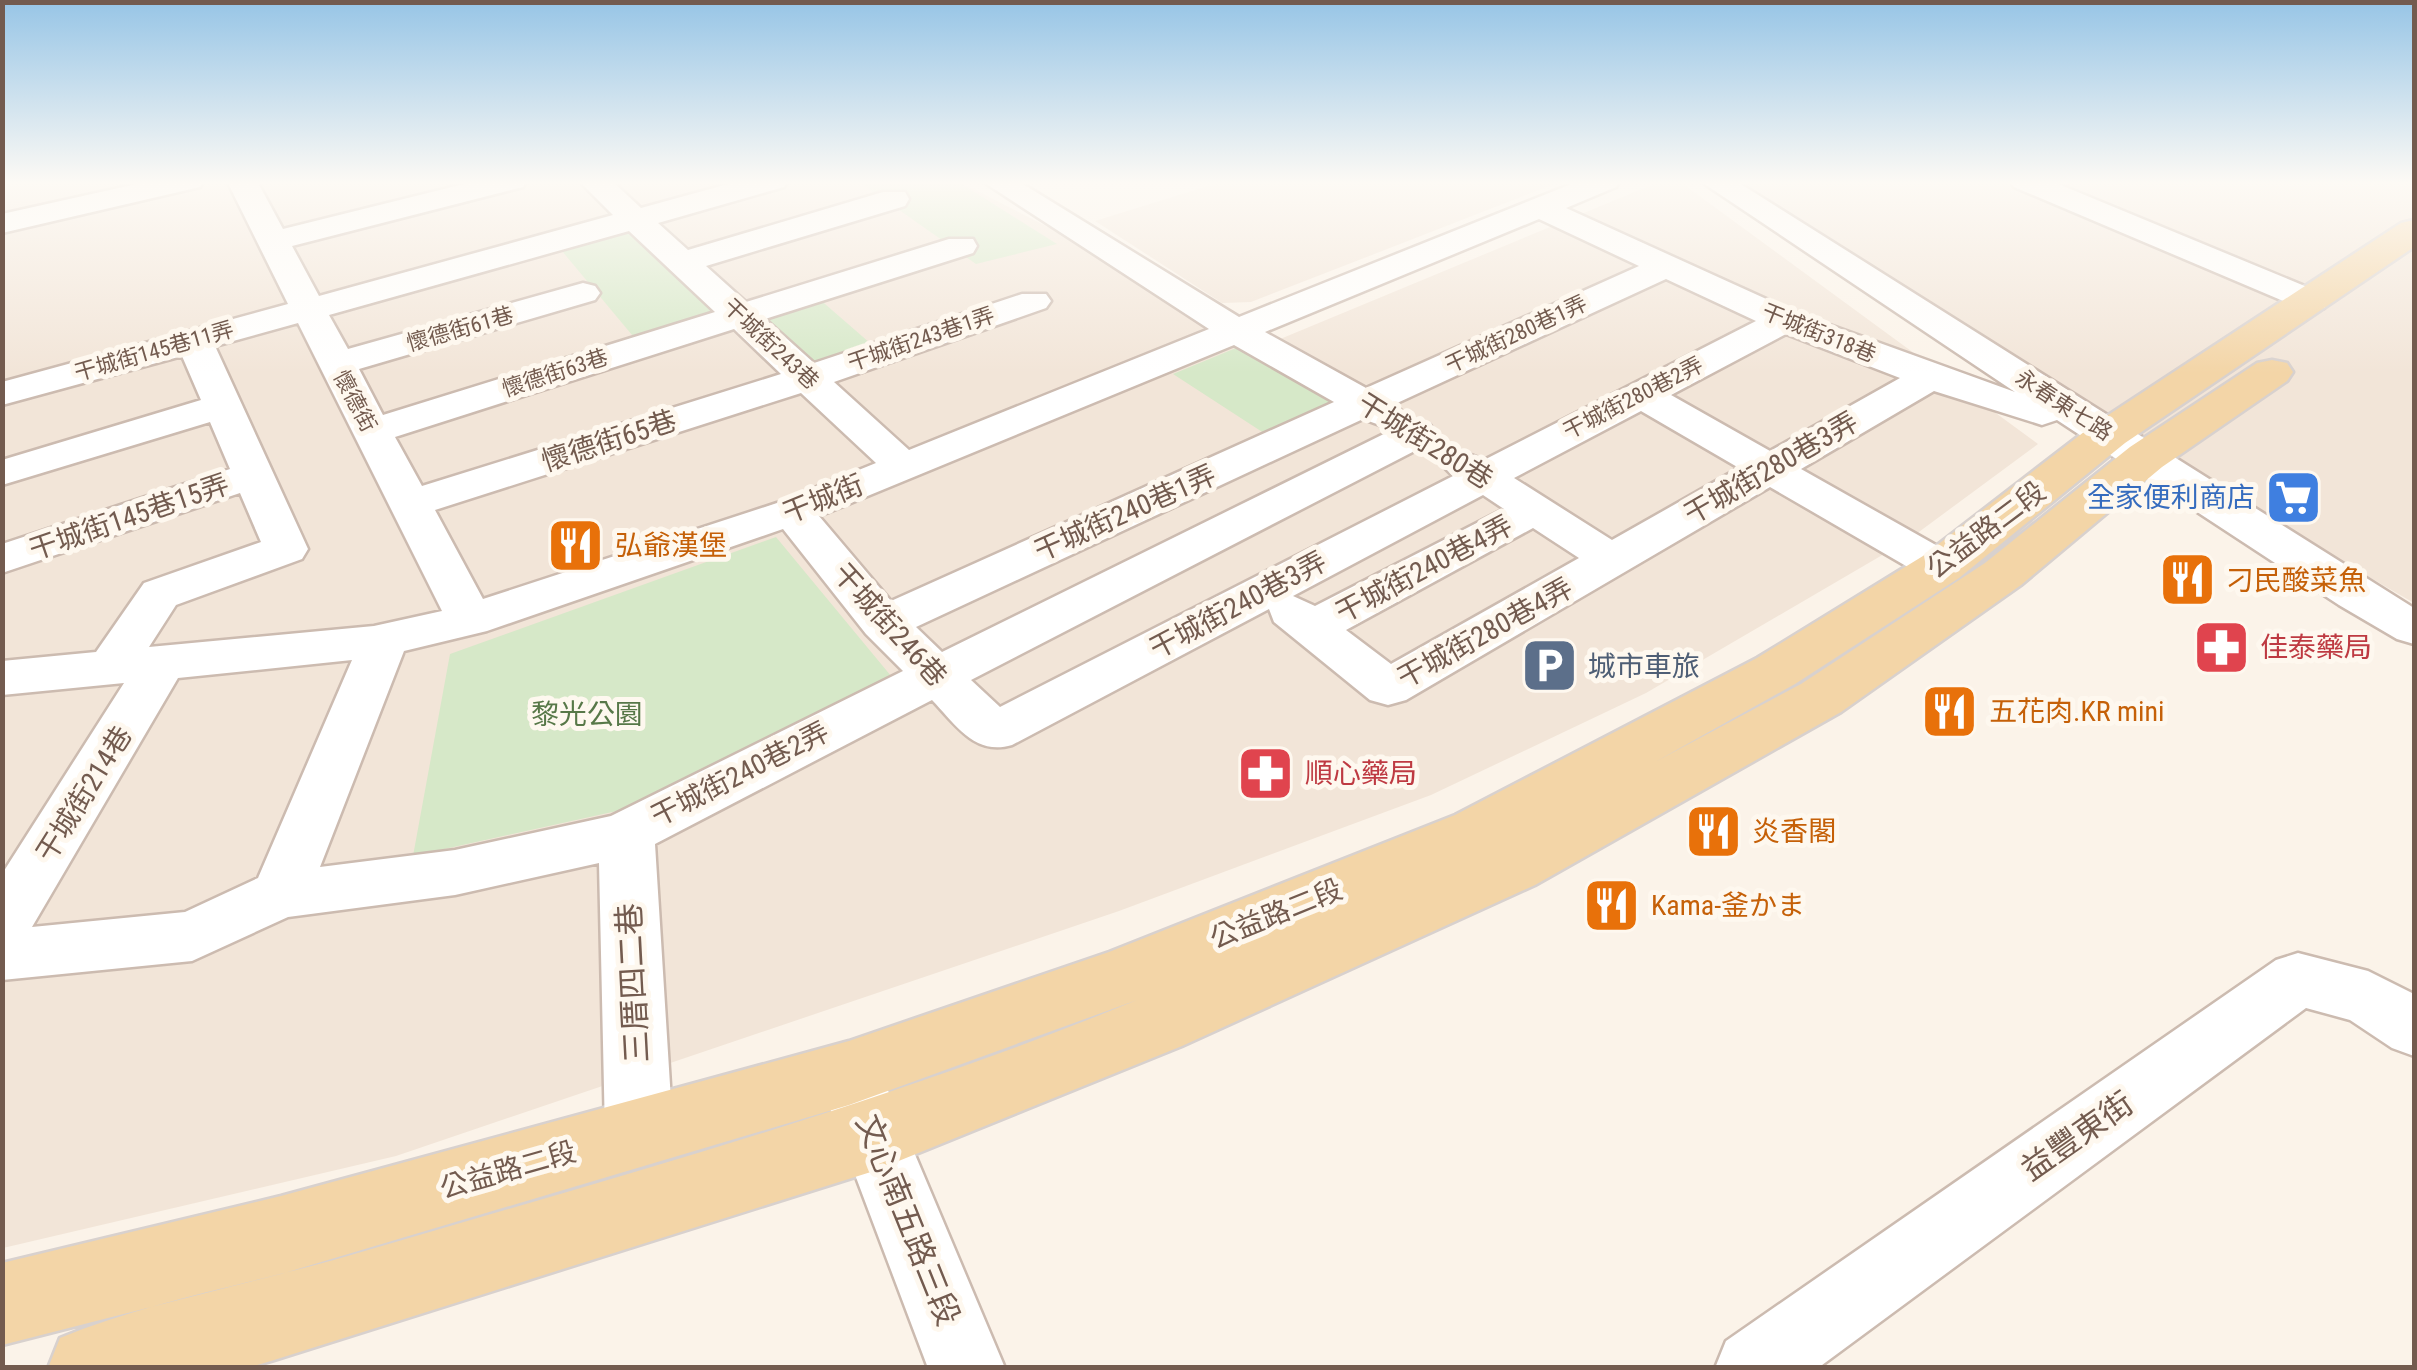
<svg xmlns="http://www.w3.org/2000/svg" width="2417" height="1370" viewBox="0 0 2417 1370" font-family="'Roboto Condensed','Noto Sans TC','Noto Sans JP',sans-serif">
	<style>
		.residential { fill: #f2e5d8 }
		.green { fill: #d6e8c8 }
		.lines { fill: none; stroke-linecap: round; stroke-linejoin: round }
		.minor-casing { stroke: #ccbbb0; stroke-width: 5 }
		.major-casing { stroke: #d8d1ce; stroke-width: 5 }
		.minor { fill: #fff; fill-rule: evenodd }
		.major { fill: #f3d5a7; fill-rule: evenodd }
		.labels { text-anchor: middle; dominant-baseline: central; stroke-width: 10; stroke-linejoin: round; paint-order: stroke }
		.far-street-label { font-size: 22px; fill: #735b4f; stroke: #fef8ef }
		.street-label { font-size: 28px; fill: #735b4f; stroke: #fef8ef }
		.shop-label { font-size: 28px; fill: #366cbe; stroke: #fef8ef; text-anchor: end }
		.food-label { font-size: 28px; fill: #c56008; stroke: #fef8ef; text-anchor: start }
		.health-label { font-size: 28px; fill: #be3a42; stroke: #fef8ef; text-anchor: start }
		.service-label { font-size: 28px; fill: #4e5e75; stroke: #fef8ef; text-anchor: start }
		.park-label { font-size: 28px; fill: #577848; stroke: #fef8ef }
		.near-street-label { font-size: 32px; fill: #735b4f; stroke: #fef8ef }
	</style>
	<rect width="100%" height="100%" fill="#fbf3e9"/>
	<!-- residential -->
	<path class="residential" d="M2,181H958L1273,342L1661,181H1679L2038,444L1908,540L1646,693L1431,795L1119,911L396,1156L3,1248Z
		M1224,181H1562L1251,302L1222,303L1095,221Z
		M1726,181H2414V603L2196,477L2136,432Z"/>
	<!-- green -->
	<path class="green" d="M858,181H957L1057,244L976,264Z
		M628,226L725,313L637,341L557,245Z
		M817,297L878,350L810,373L752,317Z
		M1248,343L1349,399L1270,437L1173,374Z
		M776,537L896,682L617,811L413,856L450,654Z"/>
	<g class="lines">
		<defs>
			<path id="minor" d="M150,181H204L200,187L2,233V214Z
				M227,181H257L283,229L476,181H527L523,187L292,246L319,296L613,215L579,181H612L641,208L739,181H788L784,187L658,223L688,250L883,192H905L909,199L905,206L706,266L746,302L949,239H973L977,246L973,253L765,319L814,363L1022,294H1046L1051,301L1046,308L834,382L909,450L1209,329L982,181H1018L1239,317L1579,181H1620L1616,187L1566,208L1797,313L2015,392L1700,181H1736L2414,608V644L2397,639L2339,605L2057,420L2042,425L1934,391L1801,469L1957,557L1964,567L1957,577L1941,581L1925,577L1770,487L1406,700L1388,705L1370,700L1274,622L1269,609L1012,745C975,756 956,725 932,700L655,844L673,1133L663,1155L639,1165L615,1155L605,1133L599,863L455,895L288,917L192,961L2,980V874L124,683L2,695V661L96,652L144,583L261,542L240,493L2,573V544L230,469L210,422L2,485V460L201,400L182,356L2,405V382L288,304ZM1539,219L1639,266L1366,388L1265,332ZM629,231L715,312L383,415L359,369L595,300L600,293L595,286L583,283L348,349L329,315ZM1666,279L1756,321L1484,460L1461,451L1446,454L1440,463L1453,476L1000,707L971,680L1430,443L1436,434L1430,425L1416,422L1402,425L942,652L916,627L1363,419L1385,427L1399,423L1405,415L1395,404ZM298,323L442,611L374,626L149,647L176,605L302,559L308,549L215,346ZM734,329L781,374L422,486L395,437ZM1786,334L1900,378L1770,451L1671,395ZM1234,345L1334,402L891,601L819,516ZM801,393L876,463L777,503L483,599L435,510ZM1641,411L1739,468L1612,540L1514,478ZM1483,495L1504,509L1315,606L1293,596ZM1533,528L1579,558L1391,664L1346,630ZM783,529L866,634L903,671L611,816L455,850L320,867L404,651L487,631ZM352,660L258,878L185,912L32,927L178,678Z
				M2010,181H2051L2324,294L2329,301L2324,308H2300L2014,187Z
				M2298,953L2368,971L2414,994V1056L2392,1048L2350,1020L2306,1008L1818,1368H1715L1726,1341L2276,960Z
				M861,1072L884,1081L1005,1368H928L828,1103L838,1081Z"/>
			<path id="major" d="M2414,220V247L2125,443L1959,578L1795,684L1655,762L1801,684L1985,563L2130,447L2257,363L2272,360L2287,363L2293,372L2287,381L2162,467L2021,585L1841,712L1535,885L1182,1046L874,1171L274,1360L247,1368H48L60,1338C152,1300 256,1283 351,1255C616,1177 882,1105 1137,1000L849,1105L281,1274L2,1345V1263L281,1196L849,1041L1109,952L1455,815L1757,658L1923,556L2093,425L2401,223Z"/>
		</defs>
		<!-- minor casing -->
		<use href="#minor" class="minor-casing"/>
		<!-- major casing -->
		<use href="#major" class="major-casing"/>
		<!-- minor -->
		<use href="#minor" class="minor"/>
		<!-- major -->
		<use href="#major" class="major"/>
	</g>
	<!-- sky -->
	<linearGradient id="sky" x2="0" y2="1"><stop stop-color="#97c5e6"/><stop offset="0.49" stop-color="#fdfaf5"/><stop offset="1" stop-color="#fdfaf5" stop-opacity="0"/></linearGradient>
	<rect width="2417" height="373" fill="url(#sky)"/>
	<!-- icons -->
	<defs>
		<symbol id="supermarket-square" viewBox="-11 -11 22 22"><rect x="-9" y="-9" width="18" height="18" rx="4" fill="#3f7fe0" stroke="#fef8ef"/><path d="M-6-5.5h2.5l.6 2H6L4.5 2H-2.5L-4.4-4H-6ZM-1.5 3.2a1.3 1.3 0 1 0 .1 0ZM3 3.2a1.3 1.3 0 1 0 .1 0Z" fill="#fff"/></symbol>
		<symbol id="restaurant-square" viewBox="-11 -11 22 22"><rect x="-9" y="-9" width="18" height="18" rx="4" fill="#e8710a" stroke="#fef8ef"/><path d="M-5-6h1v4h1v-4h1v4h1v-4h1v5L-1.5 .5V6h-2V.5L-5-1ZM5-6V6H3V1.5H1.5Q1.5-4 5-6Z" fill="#fff"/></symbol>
		<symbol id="pharmacy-square" viewBox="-11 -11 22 22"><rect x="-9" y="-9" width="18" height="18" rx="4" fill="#e0444e" stroke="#fef8ef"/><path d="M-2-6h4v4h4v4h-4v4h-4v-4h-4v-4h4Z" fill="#fff"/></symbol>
		<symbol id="parking-square" viewBox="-11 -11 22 22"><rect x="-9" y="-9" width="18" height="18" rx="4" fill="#5c6f8a" stroke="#fef8ef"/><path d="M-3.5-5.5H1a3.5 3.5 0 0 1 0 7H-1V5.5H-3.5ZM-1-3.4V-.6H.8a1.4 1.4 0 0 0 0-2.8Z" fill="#fff"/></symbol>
	</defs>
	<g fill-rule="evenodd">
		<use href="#supermarket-square" x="2262" y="466" width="63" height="63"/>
		<use href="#restaurant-square" x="544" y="514" width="63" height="63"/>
		<use href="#restaurant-square" x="2156" y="548" width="63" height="63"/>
		<use href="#pharmacy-square" x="2190" y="616" width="63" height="63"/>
		<use href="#parking-square" x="1518" y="634" width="63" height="63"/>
		<use href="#restaurant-square" x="1918" y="680" width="63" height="63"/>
		<use href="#pharmacy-square" x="1234" y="742" width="63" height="63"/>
		<use href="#restaurant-square" x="1682" y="800" width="63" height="63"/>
		<use href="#restaurant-square" x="1580" y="874" width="63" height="63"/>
	</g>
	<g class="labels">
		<!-- far-street labels -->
		<g class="far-street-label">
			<text transform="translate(460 329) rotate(-16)">懷德街61巷</text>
			<text transform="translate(1819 333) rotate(22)">干城街318巷</text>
			<text transform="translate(1516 334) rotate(-25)">干城街280巷1弄</text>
			<text transform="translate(921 339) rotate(-19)">干城街243巷1弄</text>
			<text transform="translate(771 344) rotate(43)">干城街243巷</text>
			<text transform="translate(154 351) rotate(-16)">干城街145巷11弄</text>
			<text transform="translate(555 373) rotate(-18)">懷德街63巷</text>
			<text transform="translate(1633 398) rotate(-27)">干城街280巷2弄</text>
			<text transform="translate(355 401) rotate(62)">懷德街</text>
			<text transform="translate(2064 405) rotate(33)">永春東七路</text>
		</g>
		<!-- street labels -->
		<g class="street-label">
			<text transform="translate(609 441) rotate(-18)">懷德街65巷</text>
			<text transform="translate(1425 441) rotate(32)">干城街280巷</text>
			<text transform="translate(1771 468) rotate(-30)">干城街280巷3弄</text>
			<text transform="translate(823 499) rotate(-22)">干城街</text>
			<text transform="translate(1125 513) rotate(-24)">干城街240巷1弄</text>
			<text transform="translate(129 517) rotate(-19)">干城街145巷15弄</text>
			<text transform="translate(1986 530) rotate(-37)">公益路二段</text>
			<text transform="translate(1424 569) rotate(-28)">干城街240巷4弄</text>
			<text transform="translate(1238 605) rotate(-28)">干城街240巷3弄</text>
			<text transform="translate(890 625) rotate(48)">干城街246巷</text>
			<text transform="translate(1485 633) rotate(-29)">干城街280巷4弄</text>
			<text transform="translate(740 774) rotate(-27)">干城街240巷2弄</text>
			<text transform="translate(84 794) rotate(-58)">干城街214巷</text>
			<text transform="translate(1276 914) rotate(-22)">公益路二段</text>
			<text transform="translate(508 1170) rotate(-16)">公益路二段</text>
		</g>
		<!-- shop labels -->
		<g class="shop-label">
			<text x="2255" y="497">全家便利商店</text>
		</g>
		<!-- food labels -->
		<g class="food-label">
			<text x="615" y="545">弘爺漢堡</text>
			<text x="2226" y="580">刁民酸菜魚</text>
			<text x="1989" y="711">五花肉.KR mini</text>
			<text x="1752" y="831">炎香閣</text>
			<text x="1651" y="905">Kama-釜かま</text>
		</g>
		<!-- health labels -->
		<g class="health-label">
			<text x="2260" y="647">佳泰藥局</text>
			<text x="1305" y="773">順心藥局</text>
		</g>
		<!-- service labels -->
		<g class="service-label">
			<text x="1588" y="666">城市車旅</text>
		</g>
		<!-- park labels -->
		<g class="park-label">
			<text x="587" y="714">黎光公園</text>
		</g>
		<!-- near-street labels -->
		<g class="near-street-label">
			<text transform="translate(633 983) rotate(-93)">三厝四二巷</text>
			<text transform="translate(2077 1136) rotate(-35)">益豐東街</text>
			<text transform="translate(908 1220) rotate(68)">文心南五路三段</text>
		</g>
	</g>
	<!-- border -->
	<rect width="2417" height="1370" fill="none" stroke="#735b4f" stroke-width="10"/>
</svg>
